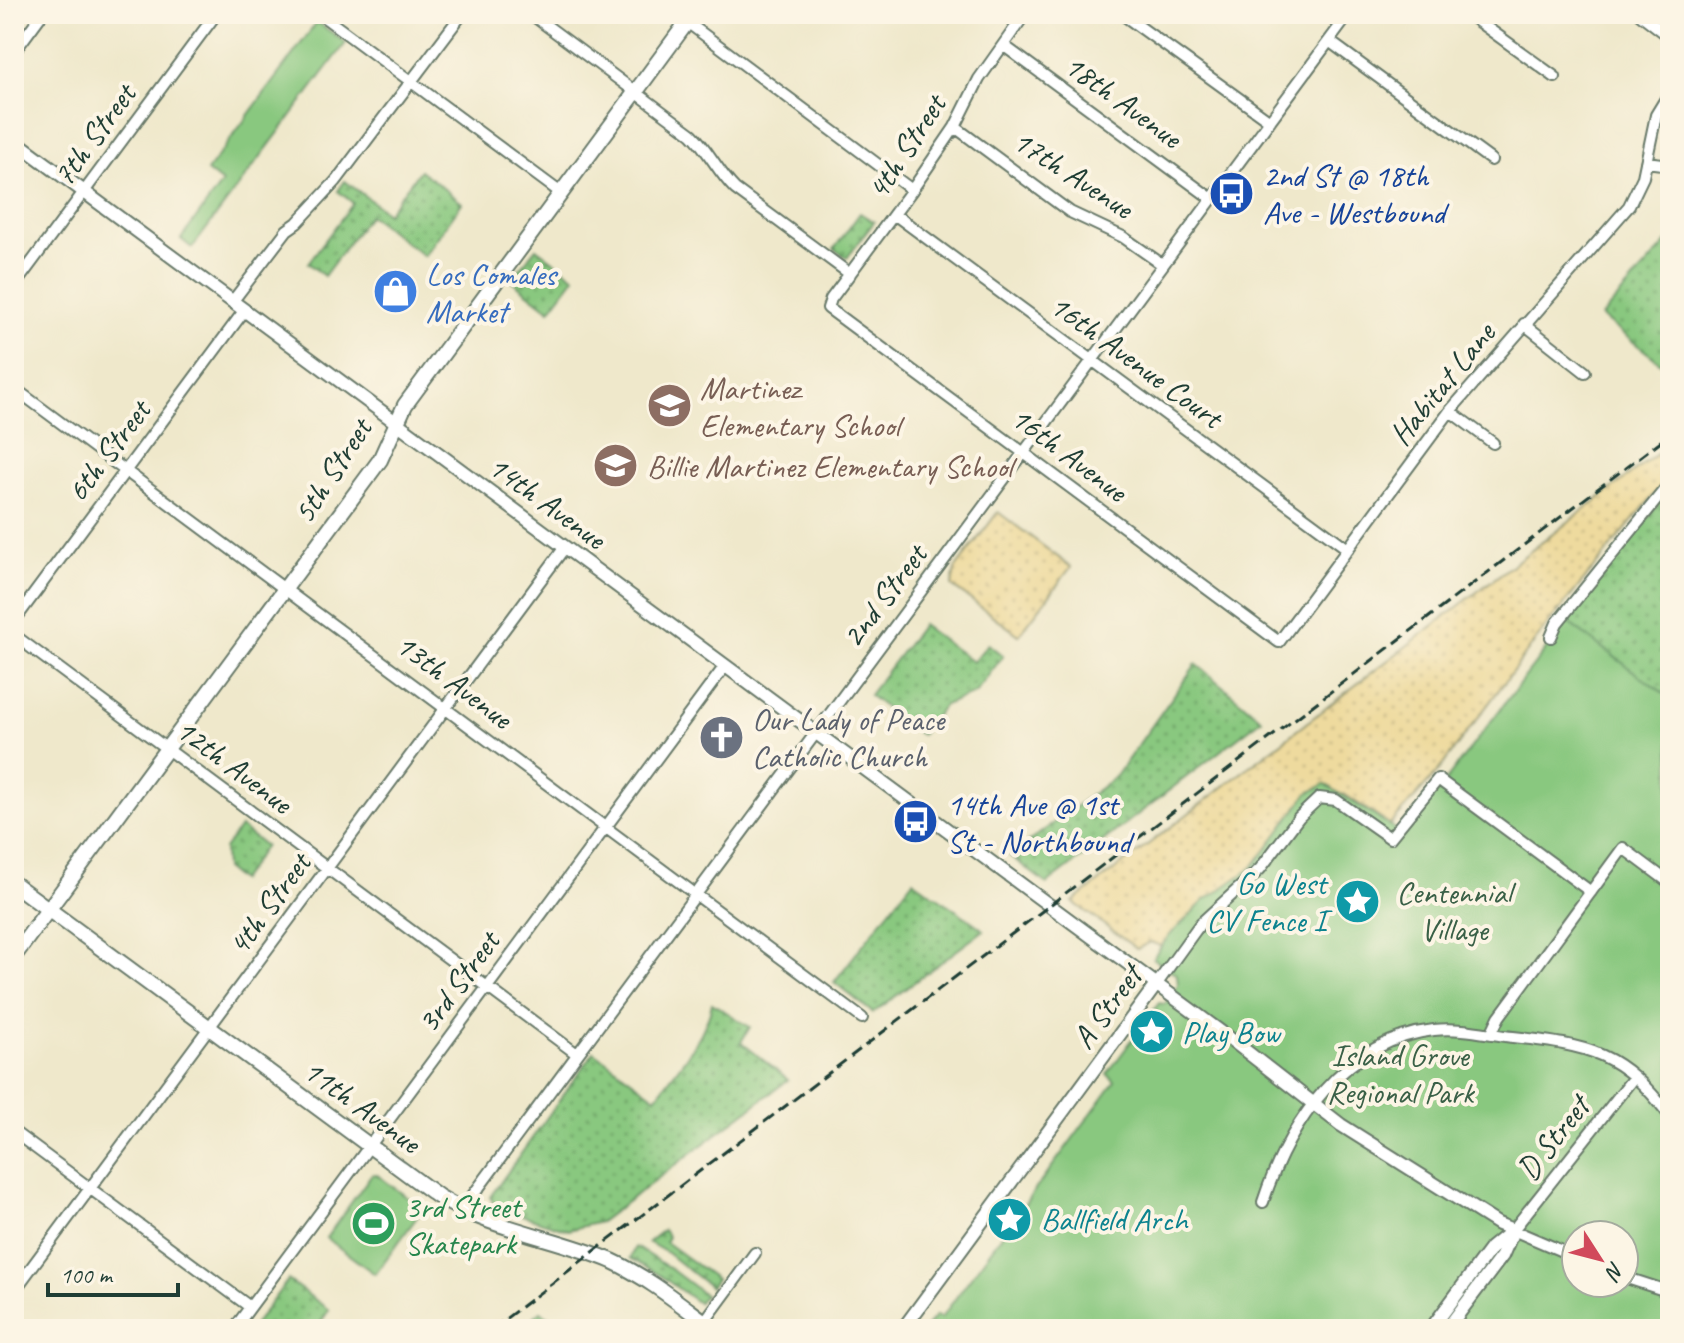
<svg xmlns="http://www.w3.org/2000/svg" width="1684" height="1343" viewBox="0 0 1684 1343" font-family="Caveat,sans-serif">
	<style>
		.grass { fill: url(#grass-dots); stroke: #54825a; stroke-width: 2 }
		.sand { fill: url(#sand-dots); stroke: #868c69; stroke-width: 2 }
		.park { fill: #89c87f; stroke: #54825a; stroke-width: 2; fill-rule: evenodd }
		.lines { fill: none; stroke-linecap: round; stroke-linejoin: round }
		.minor-casing { stroke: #687969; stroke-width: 14 }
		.tertiary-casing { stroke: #687969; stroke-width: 16 }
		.secondary-casing { stroke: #687969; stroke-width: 18 }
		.minor { stroke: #fff; stroke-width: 10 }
		.tertiary { stroke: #fff; stroke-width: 12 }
		.secondary { stroke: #fff; stroke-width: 14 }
		.rail { stroke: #1f3d34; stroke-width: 3; stroke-dasharray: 12 6; stroke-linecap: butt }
		.labels { text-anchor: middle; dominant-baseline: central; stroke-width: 8; stroke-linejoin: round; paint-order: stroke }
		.street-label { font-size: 32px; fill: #1f3d34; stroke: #fcf5e5 }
		.transit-label { font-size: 32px; fill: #164399; stroke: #fcf5e5; text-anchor: start }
		.shop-label { font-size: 32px; fill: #366cbe; stroke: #fcf5e5; text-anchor: start }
		.education-label { font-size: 32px; fill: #785e54; stroke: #fcf5e5; text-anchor: start }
		.worship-label { font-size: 32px; fill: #5b616d; stroke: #fcf5e5; text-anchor: start }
		.culture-label { font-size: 32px; fill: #0d838f; stroke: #fcf5e5; text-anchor: start }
		.park-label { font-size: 32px; fill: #3a6047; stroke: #fcf5e5 }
		.leisure-label { font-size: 32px; fill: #27864d; stroke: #fcf5e5; text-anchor: start }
	</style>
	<defs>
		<pattern id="grass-dots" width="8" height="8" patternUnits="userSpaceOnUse" patternTransform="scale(2)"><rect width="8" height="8" fill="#89c87f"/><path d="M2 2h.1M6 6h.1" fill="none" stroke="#6fa469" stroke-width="1.8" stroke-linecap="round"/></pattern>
		<pattern id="sand-dots" width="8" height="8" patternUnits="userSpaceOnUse" patternTransform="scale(2)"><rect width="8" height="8" fill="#eeda9e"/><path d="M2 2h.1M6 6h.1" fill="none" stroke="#ccbc89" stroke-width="1.8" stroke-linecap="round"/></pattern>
	</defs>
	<rect width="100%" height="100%" fill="#fcf5e5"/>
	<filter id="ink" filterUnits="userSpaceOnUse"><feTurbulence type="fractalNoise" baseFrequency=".0125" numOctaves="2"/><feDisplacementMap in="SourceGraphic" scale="16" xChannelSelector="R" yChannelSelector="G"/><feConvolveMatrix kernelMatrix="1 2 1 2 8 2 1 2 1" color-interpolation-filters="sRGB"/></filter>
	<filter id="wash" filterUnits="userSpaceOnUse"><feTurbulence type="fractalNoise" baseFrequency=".006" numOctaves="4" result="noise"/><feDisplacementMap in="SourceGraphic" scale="32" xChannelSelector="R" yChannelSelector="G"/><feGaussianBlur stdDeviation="1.8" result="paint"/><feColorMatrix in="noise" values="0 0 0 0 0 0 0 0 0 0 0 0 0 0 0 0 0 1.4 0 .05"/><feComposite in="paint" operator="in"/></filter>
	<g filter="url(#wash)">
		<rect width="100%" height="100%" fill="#efe8cb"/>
		<!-- grass -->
		<path class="grass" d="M420,170L462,203L424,256L369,215L324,276L308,263L353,203L338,191L345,181L387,213Z
			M860,213L874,222L847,258L834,249Z
			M1670,239V370L1601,317Z
			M536,248L575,277L550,310L511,280Z
			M1670,489V698L1567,622Z
			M922,625L973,662L988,644L1003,656L975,693L944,705L921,735L869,695Z
			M1196,664L1262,719L1047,884L1010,856L1116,776Z
			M240,827L265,846L240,881L225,869L224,849Z
			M913,880L984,930L873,1013L834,982Z
			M712,1003L750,1027L741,1042L788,1080L600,1222L568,1230L496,1207L490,1197L594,1052L656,1097C676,1070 706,1037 712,1003Z
			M663,1230L668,1237L665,1242L716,1279L710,1287L667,1253L648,1242Z
			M635,1247L668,1267L705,1295L698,1303L661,1276L630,1258Z
			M288,1280L329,1310L316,1329H251Z
			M541,1311L564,1329H520Z"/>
		<!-- sand -->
		<path class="sand" d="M1670,444V474L1662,485L1548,624L1436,774L1390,825L1344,794H1307L1253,867L1204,901L1161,946L1150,942L1137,949L1073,902Z
			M998,512L1071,567L1019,635L952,586L955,569Z"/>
		<!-- park -->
		<path class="park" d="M317,22L346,43L192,248L181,239L222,183L207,171Z
			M1567,622L1670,698V1329H924L936,1316L941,1318L1115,1081L1107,1074L1159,1003L1165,1004L1178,985L1177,975L1153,958L1168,937L1204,901L1253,867L1307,794L1325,784L1404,835ZM1576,1235H1624V1283H1576Z
			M376,1174L423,1209L375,1274L326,1238L371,1175Z"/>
	</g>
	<g filter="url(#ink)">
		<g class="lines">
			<defs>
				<path id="minor" d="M320,14L561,193
					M531,14L692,134C709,151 718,172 735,189L850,274
					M1025,14L979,79L955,127L912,190L831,299L828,308L1279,642L1450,411L1629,206L1643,177L1656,115L1670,92
					M1122,14L1270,121
					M1325,14L1341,25
					M1468,14L1555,77
					M1640,14L1670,37
					M687,22L912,190
					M1329,41L1491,160
					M1003,45L1212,199
					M14,52L42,14
					M955,127L1070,212L1123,237L1163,265
					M1646,162L1662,164
					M894,214L1348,549
					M14,286L216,14
					M232,302L287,230L297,223L336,181L462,14
					M1524,324L1585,372
					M14,388L862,1018
					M1450,411L1493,443
					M14,621L244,311
					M14,635L577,1054
					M1551,637L1557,623L1670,483
					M1156,985L1200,924L1260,869L1299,817L1319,798L1336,800L1390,838L1438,779L1591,892
					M1491,1034L1499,1017L1623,848L1670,883
					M14,1132L250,1307
					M1263,1202C1289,1123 1344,1040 1434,1030C1460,1027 1487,1034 1513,1037C1591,1046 1620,1051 1670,1116
					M462,1210L1349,14
					M1576,1257L1513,1230L1634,1077
					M1624,1277L1670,1292
					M14,1291L565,547
					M234,1329L725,666
					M699,1329L755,1253"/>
				<path id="tertiary" d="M14,140L1233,1041L1341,1125L1498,1224L1513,1230
					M903,1329L1156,985
					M1431,1329L1491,1248L1513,1230
					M1447,1329L1502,1256L1512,1233"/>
				<path id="secondary" d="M14,884L439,1197C493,1230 555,1237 612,1261C649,1278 681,1305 714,1329
					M14,956L380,460L405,405L693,14"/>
			</defs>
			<!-- minor casing -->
			<use href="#minor" class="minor-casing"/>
			<!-- tertiary casing -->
			<use href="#tertiary" class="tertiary-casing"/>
			<!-- secondary casing -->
			<use href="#secondary" class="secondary-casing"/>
			<!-- minor -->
			<use href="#minor" class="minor"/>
			<!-- tertiary -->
			<use href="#tertiary" class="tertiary"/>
			<!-- secondary -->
			<use href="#secondary" class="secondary"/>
			<!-- rail -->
			<path class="rail" d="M492,1329L1670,434"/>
		</g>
	</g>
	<!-- icons -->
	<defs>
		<symbol id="bus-disc" viewBox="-11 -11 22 22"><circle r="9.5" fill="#1a4fb4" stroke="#fcf5e5"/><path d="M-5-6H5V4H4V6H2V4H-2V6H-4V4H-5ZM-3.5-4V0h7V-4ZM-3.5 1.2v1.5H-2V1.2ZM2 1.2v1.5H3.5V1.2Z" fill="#fff"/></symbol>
		<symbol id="shop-disc" viewBox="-11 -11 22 22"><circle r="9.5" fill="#3f7fe0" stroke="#fcf5e5"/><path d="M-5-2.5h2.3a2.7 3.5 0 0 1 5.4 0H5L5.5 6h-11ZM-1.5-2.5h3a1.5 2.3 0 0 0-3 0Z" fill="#fff"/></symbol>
		<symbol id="school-disc" viewBox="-11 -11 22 22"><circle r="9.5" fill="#8d6e63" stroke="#fcf5e5"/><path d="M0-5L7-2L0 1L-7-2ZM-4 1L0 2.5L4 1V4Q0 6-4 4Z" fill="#fff"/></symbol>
		<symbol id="church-disc" viewBox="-11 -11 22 22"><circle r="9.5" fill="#6b7280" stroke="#fcf5e5"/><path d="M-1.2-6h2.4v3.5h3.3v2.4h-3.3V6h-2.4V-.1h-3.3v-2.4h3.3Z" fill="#fff"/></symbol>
		<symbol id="sight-disc" viewBox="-11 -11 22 22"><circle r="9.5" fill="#0f9aa8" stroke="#fcf5e5"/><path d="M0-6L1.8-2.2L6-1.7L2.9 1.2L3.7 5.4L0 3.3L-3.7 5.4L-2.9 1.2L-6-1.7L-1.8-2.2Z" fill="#fff"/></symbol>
		<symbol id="stadium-disc" viewBox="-11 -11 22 22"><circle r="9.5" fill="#2e9e5b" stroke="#fcf5e5"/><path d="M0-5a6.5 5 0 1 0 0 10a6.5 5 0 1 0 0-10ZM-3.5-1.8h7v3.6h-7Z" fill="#fff"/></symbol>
	</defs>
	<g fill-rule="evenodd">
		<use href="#bus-disc" x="1206" y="168" width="51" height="51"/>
		<use href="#shop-disc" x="370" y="266" width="51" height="51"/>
		<use href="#school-disc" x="644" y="380" width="51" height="51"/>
		<use href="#school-disc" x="590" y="440" width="51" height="51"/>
		<use href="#church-disc" x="696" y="712" width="51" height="51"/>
		<use href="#bus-disc" x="890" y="796" width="51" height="51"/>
		<use href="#sight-disc" x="1332" y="876" width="51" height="51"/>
		<use href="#sight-disc" x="1126" y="1006" width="51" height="51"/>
		<use href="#sight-disc" x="984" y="1194" width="51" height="51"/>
		<use href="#stadium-disc" x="348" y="1198" width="51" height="51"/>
	</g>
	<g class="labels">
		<!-- street labels -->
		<g class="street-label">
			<text transform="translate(1123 101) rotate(36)">18th Avenue</text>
			<text transform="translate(94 135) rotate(-54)">7th Street</text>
			<text transform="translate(906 147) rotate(-57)">4th Street</text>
			<text transform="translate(1073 174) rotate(33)">17th Avenue</text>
			<text transform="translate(1136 361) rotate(36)">16th Avenue Court</text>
			<text transform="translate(1442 384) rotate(-51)">Habitat Lane</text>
			<text transform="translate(108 451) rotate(-53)">6th Street</text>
			<text transform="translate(1069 454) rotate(37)">16th Avenue</text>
			<text transform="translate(332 471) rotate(-57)">5th Street</text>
			<text transform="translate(547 502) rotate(36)">14th Avenue</text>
			<text transform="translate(884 596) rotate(-53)">2nd Street</text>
			<text transform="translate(454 681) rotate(37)">13th Avenue</text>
			<text transform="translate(234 766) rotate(37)">12th Avenue</text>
			<text transform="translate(269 904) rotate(-54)">4th Street</text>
			<text transform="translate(458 982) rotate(-54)">3rd Street</text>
			<text transform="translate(1107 1007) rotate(-54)">A Street</text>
			<text transform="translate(362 1106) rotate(36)">11th Avenue</text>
			<text transform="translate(1553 1138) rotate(-52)">D Street</text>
		</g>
		<!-- transit labels -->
		<g class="transit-label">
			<text x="1263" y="175">2nd St @ 18th<tspan x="1263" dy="37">Ave - Westbound</tspan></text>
			<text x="947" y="804">14th Ave @ 1st<tspan x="947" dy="37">St - Northbound</tspan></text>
		</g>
		<!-- shop labels -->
		<g class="shop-label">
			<text x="426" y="274">Los Comales<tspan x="426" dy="37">Market</tspan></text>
		</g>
		<!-- education labels -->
		<g class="education-label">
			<text x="700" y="388">Martinez<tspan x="700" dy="37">Elementary School</tspan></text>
			<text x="647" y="466">Billie Martinez Elementary School</text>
		</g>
		<!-- worship labels -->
		<g class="worship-label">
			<text x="752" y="719">Our Lady of Peace<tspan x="752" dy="37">Catholic Church</tspan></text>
		</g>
		<!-- culture labels -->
		<g class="culture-label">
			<text x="1326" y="883" text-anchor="end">Go West<tspan x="1326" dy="37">CV Fence I</tspan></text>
			<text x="1182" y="1032">Play Bow</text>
			<text x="1041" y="1219">Ballfield Arch</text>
		</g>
		<!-- park labels -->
		<g class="park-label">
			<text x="1454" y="892">Centennial<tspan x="1454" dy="37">Village</tspan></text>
			<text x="1400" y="1055">Island Grove<tspan x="1400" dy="37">Regional Park</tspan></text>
		</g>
		<!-- leisure labels -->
		<g class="leisure-label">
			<text x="405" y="1206">3rd Street<tspan x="405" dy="37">Skatepark</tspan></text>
		</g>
	</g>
	<!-- margin -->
	<rect width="1684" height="1343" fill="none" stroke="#fcf5e5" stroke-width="48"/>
	<!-- north arrow -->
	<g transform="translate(1600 1259) rotate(126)"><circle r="38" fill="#fcf5e5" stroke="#a4ab9e" stroke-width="2"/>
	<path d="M0-6L14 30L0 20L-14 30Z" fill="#d1495b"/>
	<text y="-12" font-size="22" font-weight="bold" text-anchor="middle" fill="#1f3d34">N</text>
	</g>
	<!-- scale -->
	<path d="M48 1283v12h130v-12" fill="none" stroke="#1f3d34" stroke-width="4"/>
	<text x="60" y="1283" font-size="24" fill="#1f3d34" stroke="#fcf5e5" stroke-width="6" paint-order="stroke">100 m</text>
</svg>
